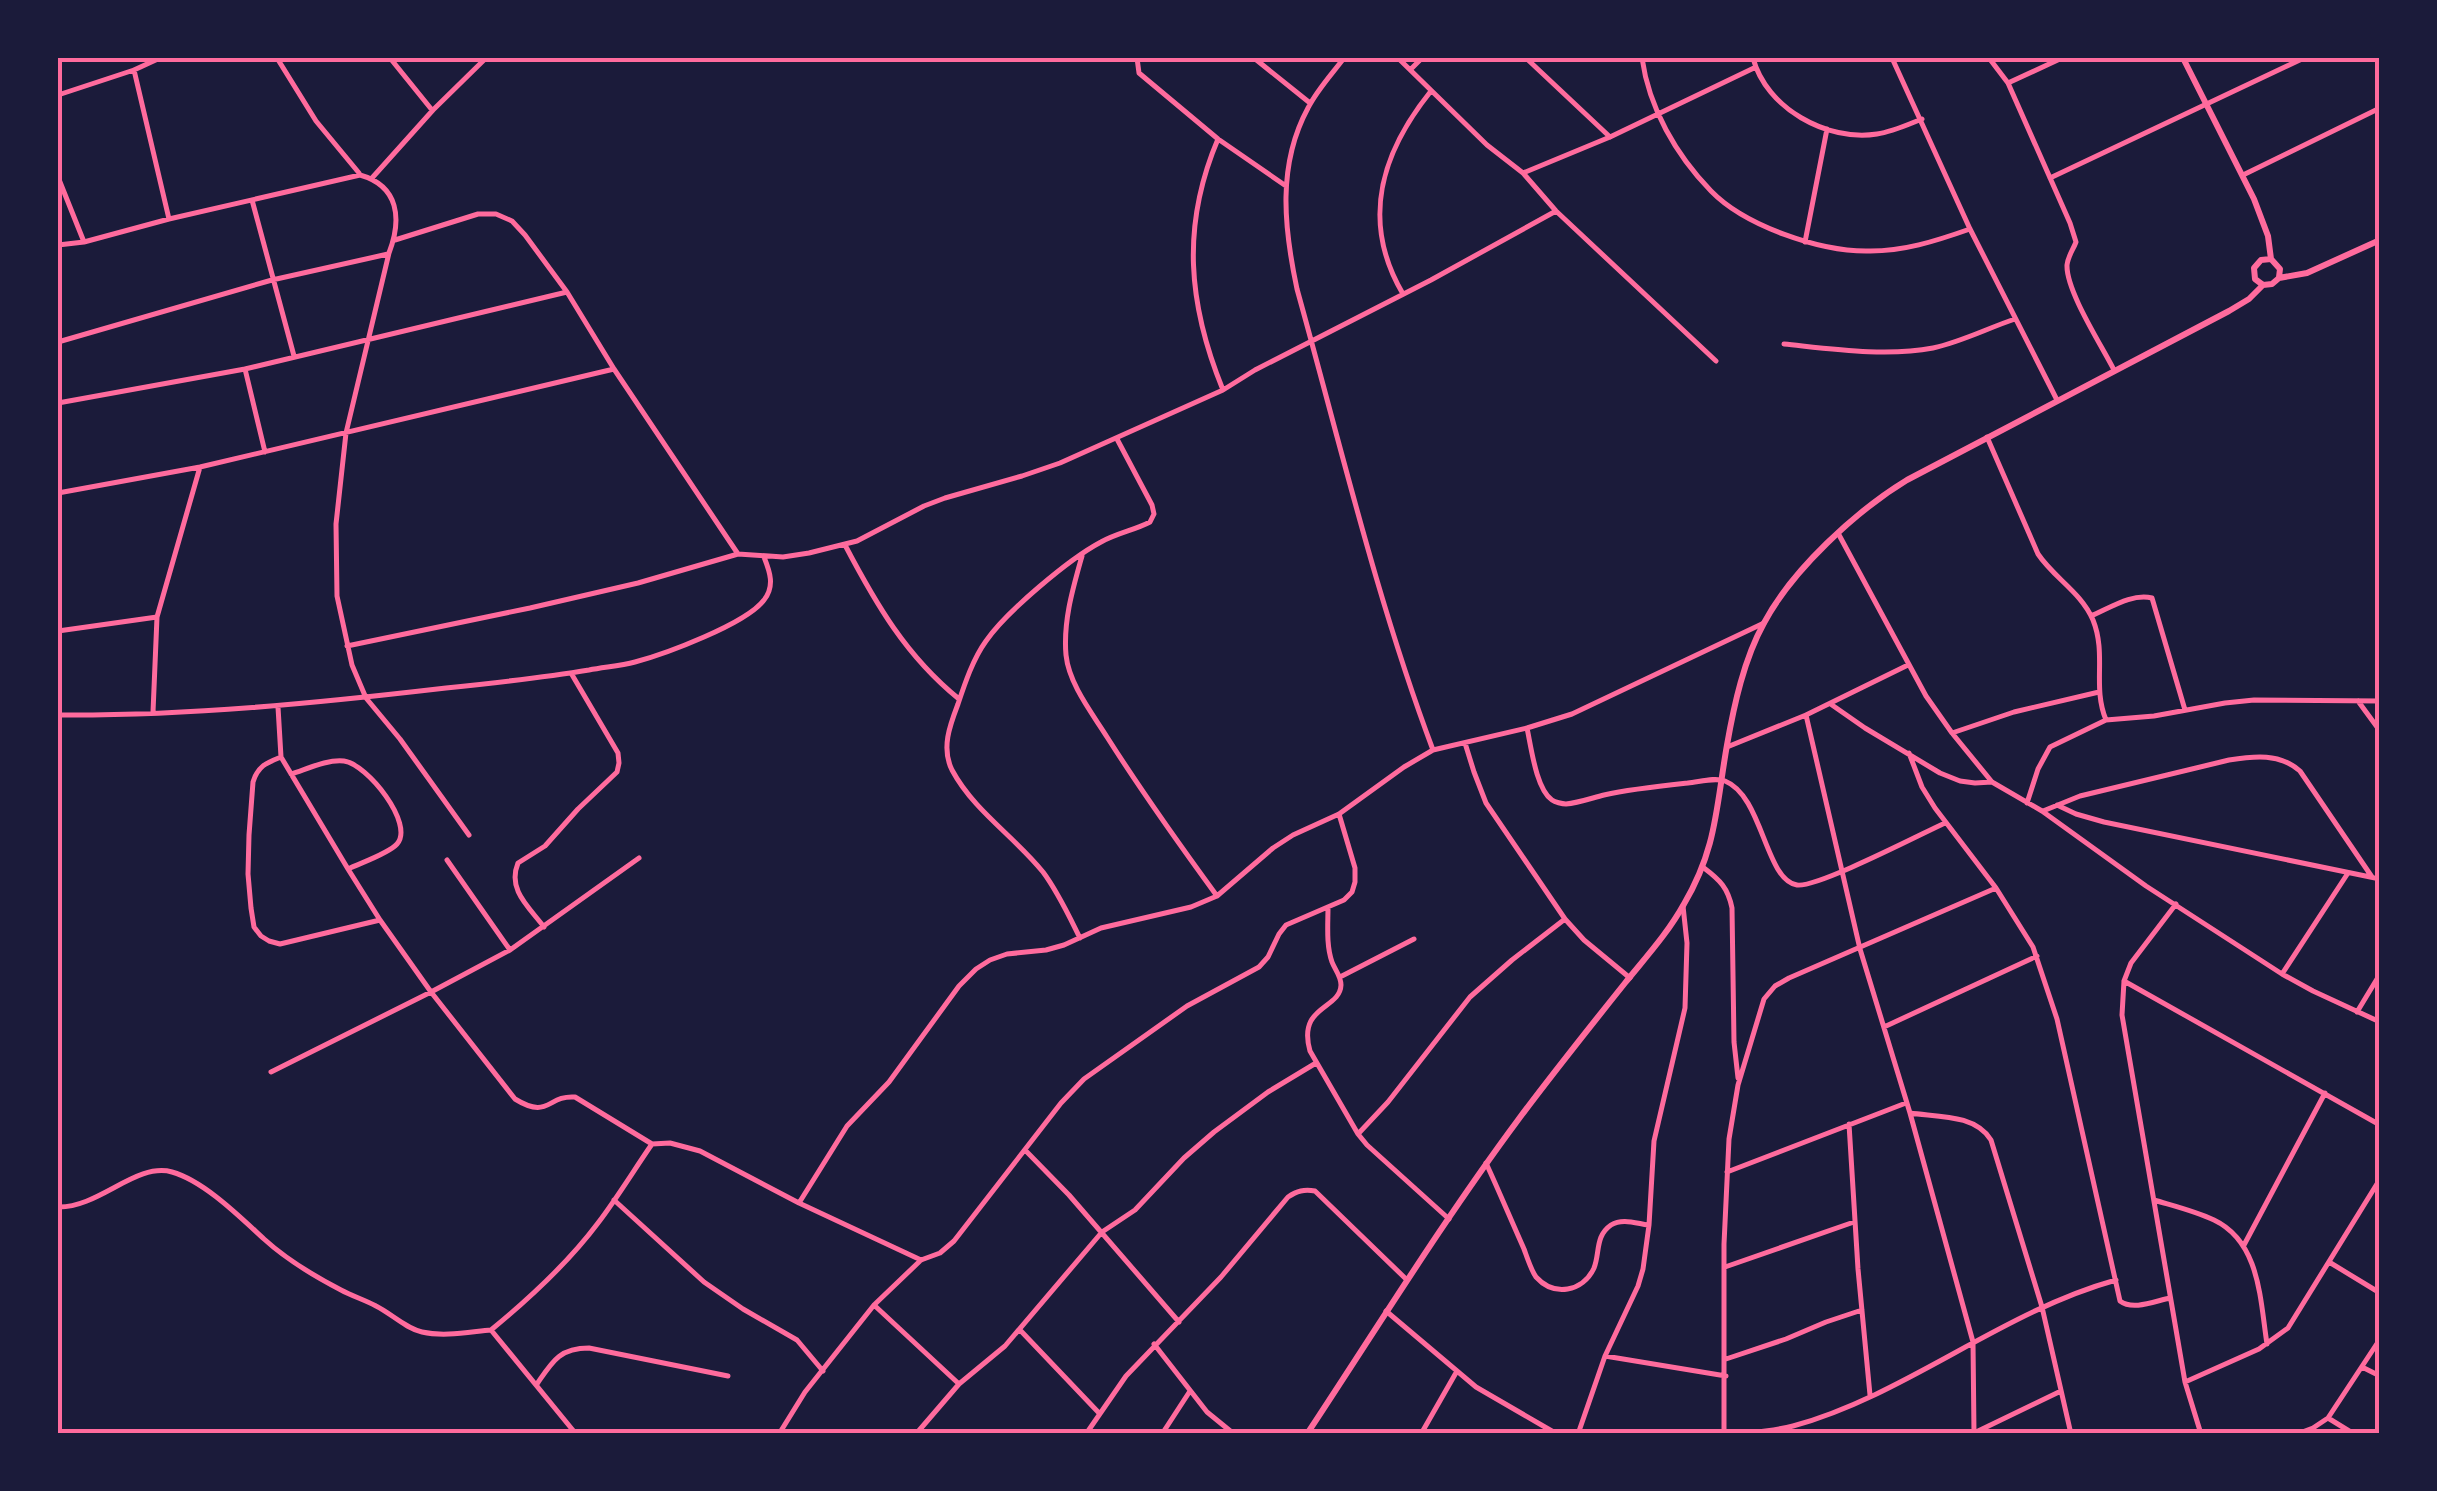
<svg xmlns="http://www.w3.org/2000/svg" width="2437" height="1491" viewBox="0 0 2437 1491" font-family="Georgia,serif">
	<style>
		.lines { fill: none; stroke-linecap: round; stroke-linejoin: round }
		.minor { stroke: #ff6b9d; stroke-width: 5 }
		.tertiary { stroke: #ff6b9d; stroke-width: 6 }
		.neatline { fill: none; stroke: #ff6b9d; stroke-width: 4 }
	</style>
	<rect width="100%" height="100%" fill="#1b1b3a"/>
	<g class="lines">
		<!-- minor -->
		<path class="minor" d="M277,58L316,121L359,173
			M390,58L432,110
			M1137,58L1139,73L1218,139L1286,186
			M1254,58L1310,103
			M1344,58C1332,74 1317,90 1308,108C1277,165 1284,228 1297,289C1340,443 1377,601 1433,750
			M1398,58L1487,145L1523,173L1556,211L1716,361
			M1526,58L1610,137
			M1642,58C1649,108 1676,155 1711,191C1745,226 1819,251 1866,251C1902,252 1936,241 1970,229
			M1753,58C1766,108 1827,142 1877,134C1892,132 1907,125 1922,119
			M1892,58L1970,229L2057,400
			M1989,58L2008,83L2070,223L2076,242C2073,250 2068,256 2067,265C2066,291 2102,346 2114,370
			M1411,69L1422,58
			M134,70L169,219
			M2008,83L2062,58
			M58,95L134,70L160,58
			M1218,139C1181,226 1188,304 1223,390
			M1523,173L1610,137L1756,67
			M2243,175L2380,108
			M58,177L84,242
			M372,178L433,110L486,58
			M2050,178L2304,58
			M252,200L294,356
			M395,240L478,214H496L512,221L525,235L567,292L614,369L738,554
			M1805,242L1827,129
			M58,245L84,242L169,219L360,175C399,186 402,219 389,253L346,433L336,524L337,596L352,665L366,698L400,739L469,835
			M1403,294C1360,221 1381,153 1431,91
			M58,342L272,280L388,254
			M1784,344C1832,349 1886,357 1933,348C1961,342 1988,328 2015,319
			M245,369L265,452
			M58,403L245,369L567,292
			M1987,437L2038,554C2054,578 2081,592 2093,620C2107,655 2092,686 2106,720
			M58,493L200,467L614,369
			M1838,533L1926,696L1952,733L1992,782L2042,811L2146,886L2282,974L2313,991L2380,1022
			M845,545C876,604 906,656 959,699
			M1082,556C1073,588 1063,621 1066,655C1069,684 1092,713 1107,737C1142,792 1179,844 1217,896
			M2091,616C2110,608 2132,593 2152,598L2185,710
			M58,631L157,617
			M347,646L530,608L638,583L738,554L783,557L809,553L857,541L924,506L945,498L1022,476L1060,463L1223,390L1255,370L1431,280L1556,211
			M1908,665L1806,715L1860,949L1910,1113L1973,1342L1974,1434
			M2358,701L2380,731
			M1832,705L1865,728L1940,773L1960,781L1975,783L1992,782
			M278,707L281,757L348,869L380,920L431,992L515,1099C549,1120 547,1095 575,1097L652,1144L670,1143L700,1151L799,1203L921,1260
			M153,712L157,617L200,467
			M58,715C188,716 317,703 446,688C494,683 541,678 589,670C604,667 620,666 635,662C665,654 746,624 764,600C775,586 770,572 764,557
			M1527,728C1531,746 1536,789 1552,800C1555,802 1562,804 1566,804C1578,803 1592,798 1604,795C1631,789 1660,786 1688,783C1699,782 1715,777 1725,781C1763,796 1765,880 1797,885C1817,888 1921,834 1945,823
			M1952,733L2014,712L2099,692
			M1465,743L1474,772L1486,803L1565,919L1584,940L1630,978
			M1727,747L1806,715
			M1909,753L1922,787L1935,808L1996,888L2033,947L2057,1019L2120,1301C2133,1311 2155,1301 2170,1298
			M281,757C266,763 258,766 253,782L249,835L248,874L251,908L254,927L261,936L269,941L280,944L380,920
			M291,774C307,769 328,759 344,761C367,764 415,824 397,844C388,854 360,863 348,869
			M2027,803L2038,769L2050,747L2106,720L2154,716L2225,703L2254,700L2380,701
			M2057,805L2076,814L2104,822L2380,879
			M2043,811L2080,796L2229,760C2254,756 2280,753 2300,771L2372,877
			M447,860L510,950
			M1704,868C1720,880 1728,888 1732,908L1734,1042L1738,1078
			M2176,904L2131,963L2124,981L2122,1015L2185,1382L2201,1434
			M1328,907C1328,925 1326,945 1332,962C1335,970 1341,976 1341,985C1340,1010 1297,1005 1310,1051L1358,1134L1367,1145L1449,1219
			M544,927C529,907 507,890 518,863L545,846L578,809L617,772L619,763L618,753L571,673
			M1080,938C1069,916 1058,892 1043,872C1014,836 974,811 952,770C941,748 950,725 958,704C965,683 973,659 986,641C1006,612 1069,559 1101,542C1117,533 1135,530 1150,522L1154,514L1152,505L1117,439
			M2282,974L2348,873
			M1340,977L1414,939
			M2124,981L2380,1125
			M2357,1012L2380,974
			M1884,1027L2037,956
			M271,1072L431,992L510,950L639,858
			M1910,1113C1937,1117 1975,1114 1991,1140L2042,1307L2071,1434
			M1849,1124L1858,1269L1870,1395
			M1358,1134L1388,1102L1470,997L1512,960L1565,919
			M1025,1150L1069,1195L1179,1322
			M1486,1163C1499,1191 1511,1220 1524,1249C1527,1257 1531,1270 1536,1277C1554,1297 1583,1292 1594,1268C1600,1253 1595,1236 1611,1225C1622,1218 1635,1223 1648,1225
			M1727,1172L1906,1103
			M614,1200L704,1282L743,1309L797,1340L823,1371
			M2154,1200C2174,1206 2195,1211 2214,1220C2260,1242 2260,1299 2267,1344
			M799,1203L847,1126L889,1082L959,986L976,969L990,960L1007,954L1046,950L1064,945L1101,928L1191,907L1217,896L1273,848L1293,835L1339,814L1404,767L1433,750L1527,728L1572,714L1764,623
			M58,1207C99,1208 136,1162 172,1172C204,1181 240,1217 264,1239C287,1260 314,1276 341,1290C352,1296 365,1300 376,1306C392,1314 405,1328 422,1332C444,1337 469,1332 491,1330L576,1434
			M2244,1245L2325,1093
			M2329,1262L2380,1293
			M1725,1267L1854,1222
			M874,1305L959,1384
			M1386,1311L1476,1387L1557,1434
			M491,1330C530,1298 568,1263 598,1223C617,1198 634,1170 652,1144
			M1020,1330L1099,1413
			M1154,1344L1207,1412L1234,1434
			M1605,1356L1726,1376
			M1726,1359L1786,1339L1826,1322L1862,1310
			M2362,1367L2380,1376
			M2185,1382L2259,1349L2288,1328L2380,1179
			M537,1384C552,1362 559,1348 589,1348L728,1376
			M2328,1418L2354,1434
			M1974,1433L2061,1391
			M779,1434L805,1392L874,1305L921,1260L940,1253L954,1241L1061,1103L1084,1079L1187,1006L1259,967L1268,957L1279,934L1286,925L1344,900L1352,892L1355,882V868L1339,814
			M916,1434L959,1384L1005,1346L1102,1232L1135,1210L1184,1158L1214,1132L1268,1092L1316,1063
			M1086,1434L1126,1376L1221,1277L1288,1197C1297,1191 1304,1189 1315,1191L1407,1280
			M1162,1434L1190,1391
			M1421,1434L1457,1371
			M1578,1434L1605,1356L1638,1286L1643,1269L1649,1225L1654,1141L1685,1008L1687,943L1683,906
			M1724,1434V1244L1729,1139L1738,1085L1764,999L1775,986L1789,978L1996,888
			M1747,1434C1762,1431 1778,1430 1793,1426C1906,1395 2001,1312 2116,1280
			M2297,1434L2313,1428L2328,1418L2380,1339"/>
		<!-- tertiary -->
		<path class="tertiary" d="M2183,58L2254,199L2268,236L2271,259L2280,269L2279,277
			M2263,285L2255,279L2254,268L2261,260L2271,259
			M1307,1434C1377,1328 1443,1221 1518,1120C1553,1073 1589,1028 1625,983C1646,957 1668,933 1684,904C1717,848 1716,807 1727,745C1734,705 1744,659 1764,623C1792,570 1856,511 1907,480L2229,311L2249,299L2263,285L2272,284L2279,278L2307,273L2380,240"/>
	</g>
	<!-- border -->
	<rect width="2437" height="1491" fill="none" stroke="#1b1b3a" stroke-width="120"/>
	<rect x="60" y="60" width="2317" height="1371" class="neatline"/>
</svg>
